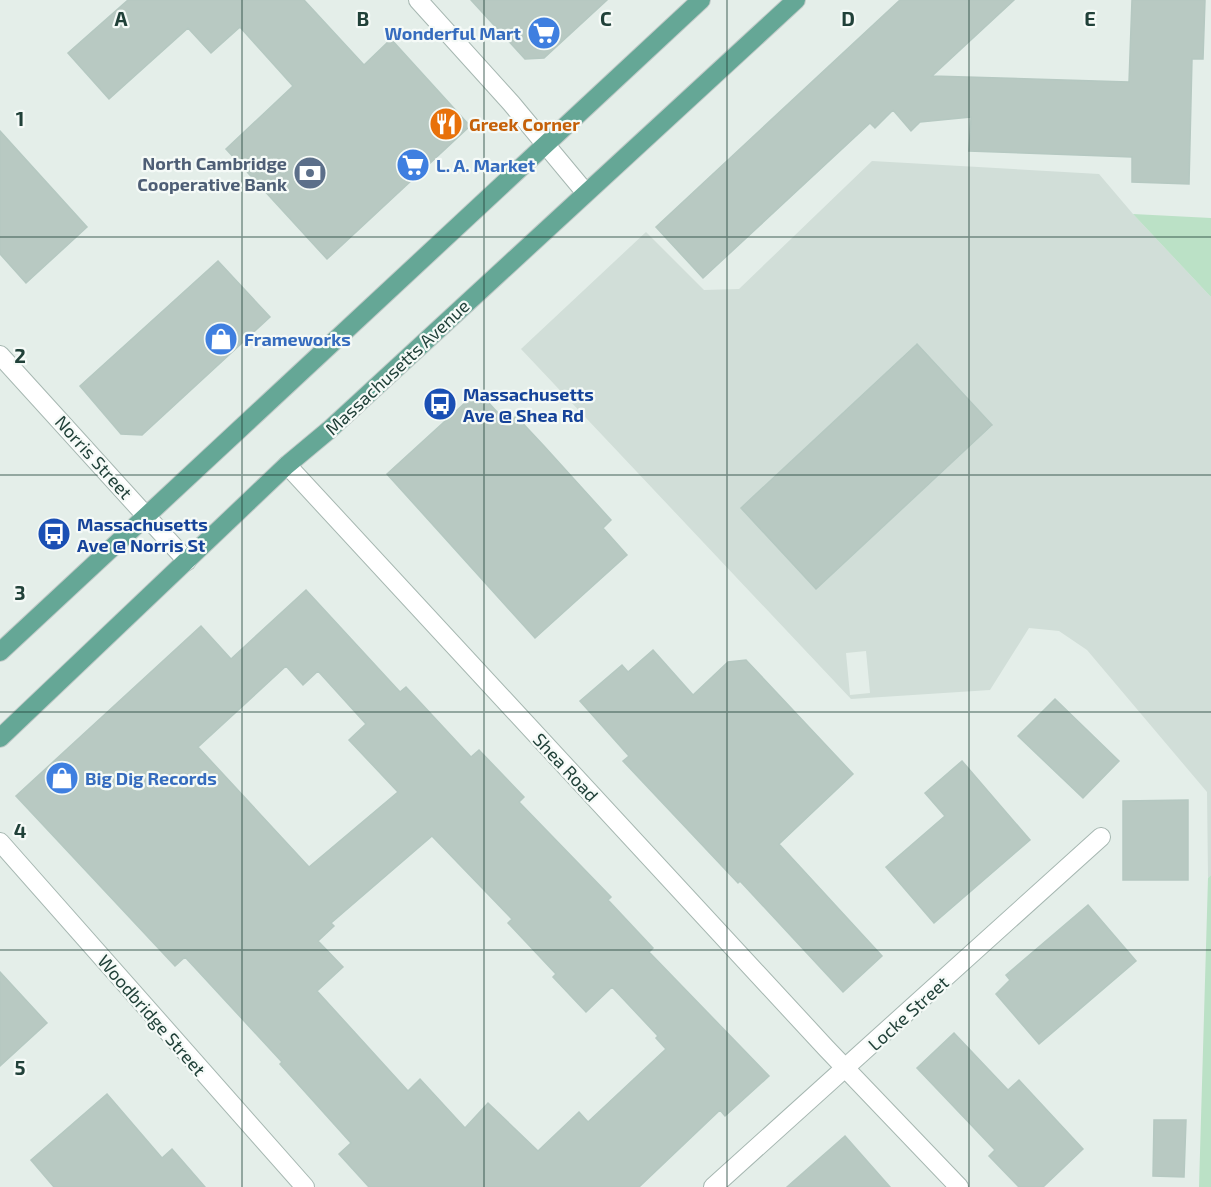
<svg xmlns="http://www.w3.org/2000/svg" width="1211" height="1187" viewBox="0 0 1211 1187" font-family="'Exo 2',sans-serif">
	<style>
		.built { fill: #d1ded8; fill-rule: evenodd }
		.green { fill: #bbe1c6 }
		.building { fill: #b8c9c2; stroke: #b5c8c1; stroke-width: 1.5; fill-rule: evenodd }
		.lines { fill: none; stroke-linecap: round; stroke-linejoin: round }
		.minor-casing { stroke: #a6b7b1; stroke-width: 20 }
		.primary-casing { stroke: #c1cac8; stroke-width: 20 }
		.minor { stroke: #fff; stroke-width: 18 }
		.primary { stroke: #65a796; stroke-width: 18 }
		.grid { fill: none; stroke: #214139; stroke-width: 1.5; stroke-opacity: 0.55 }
		.labels { text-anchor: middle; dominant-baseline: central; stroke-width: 4.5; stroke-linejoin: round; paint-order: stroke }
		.shop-label { font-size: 18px; font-weight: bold; fill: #366cbe; stroke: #f5faf7; text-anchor: start }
		.food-label { font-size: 18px; font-weight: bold; fill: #c56008; stroke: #f5faf7; text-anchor: start }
		.service-label { font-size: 18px; font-weight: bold; fill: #4e5e75; stroke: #f5faf7; text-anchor: end }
		.street-label { font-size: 18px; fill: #214139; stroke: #f5faf7 }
		.transit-label { font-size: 18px; font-weight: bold; fill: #164399; stroke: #f5faf7; text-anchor: start }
		.grid-label { font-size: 20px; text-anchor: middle; font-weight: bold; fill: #214139; stroke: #f5faf7; stroke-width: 4.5; stroke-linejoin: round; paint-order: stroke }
	</style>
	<rect width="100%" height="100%" fill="#e4eee9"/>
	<!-- built -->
	<path class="built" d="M872,161L1099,174L1133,214L1211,297V875L1208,878L1207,792L1087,650L1059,631L1029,628L990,690L851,699L521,349L646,232L704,290L739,289ZM916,344L992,426L816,589L741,508ZM866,651L870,693L850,695L846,653Z"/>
	<!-- green -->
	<path class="green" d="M1133,214L1211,218V297Z
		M1211,875V1187H1199L1208,878Z"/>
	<!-- building -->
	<path class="building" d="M128,0H304L364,65L391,39L470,126L327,259L226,149L293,86L240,27L211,53L188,28L109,99L68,53Z
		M471,0H607L544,58L525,59Z
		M900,0H1014L932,76L1129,82L1132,0H1205L1203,59H1192L1189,184L1132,182V157L969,151L971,117L920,122L911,131L893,110L875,128L870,123L703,278L656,227Z
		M0,131L87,227L26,283L0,254Z
		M218,261L270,317L142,435L121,434L80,386Z
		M917,344L992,425L816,589L741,508Z
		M478,391L508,424L516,416L544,446L611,520L603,528L627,555L535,638L387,474Z
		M306,590L400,692L406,687L471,757L479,750L524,797L519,802L611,897L608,900L653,948L649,952L769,1076L725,1116L720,1110L639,1187H369L339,1154L351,1143L280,1064L282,1062L185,957L175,966L16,796L201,626L231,659ZM286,666L303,685L318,671L366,724L349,740L398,792L309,867L198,747ZM432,836L512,919L508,923L556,974L553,977L586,1012L612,987L658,1036L656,1038L666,1049L588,1122L579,1112L538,1151L488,1103L465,1128L420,1079L408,1091L317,991L343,967L318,941L334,926L331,923Z
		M653,650L693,695L728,662L746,660L853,774L779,844L882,956L843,992L740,881L738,883L623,761L629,756L580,701L622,665L628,672Z
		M1055,699L1119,761L1083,798L1018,736Z
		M962,761L1030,840L934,923L886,867L945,816L925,793Z
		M1188,800V880H1123V801Z
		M1088,905L1136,961L1039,1044L996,994L1010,980L1006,975Z
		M0,972L47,1023L0,1066Z
		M954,1033L1008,1090L1019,1080L1083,1149L1043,1187H1019L989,1156L995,1150L917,1068Z
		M107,1094L162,1158L172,1149L205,1187H54L31,1160Z
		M1154,1120H1186L1184,1177L1153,1176Z
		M845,1136L890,1187H787Z"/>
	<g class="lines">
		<defs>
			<path id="minor" d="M418,0L511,103L585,192
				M0,355L187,561
				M287,465L826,1048L959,1187
				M0,842L305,1187
				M713,1187L1101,837"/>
			<path id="primary" d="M0,652L701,0
				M0,738L287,465L329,430L796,0"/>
		</defs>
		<!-- minor casing -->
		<use href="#minor" class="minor-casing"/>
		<!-- primary casing -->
		<use href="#primary" class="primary-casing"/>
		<!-- minor -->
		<use href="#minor" class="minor"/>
		<!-- primary -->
		<use href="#primary" class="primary"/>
	</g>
	<!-- grid -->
	<path class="grid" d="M242,0V1187M484,0V1187M727,0V1187M969,0V1187M0,237H1211M0,475H1211M0,712H1211M0,950H1211"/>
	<!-- icons -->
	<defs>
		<symbol id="supermarket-disc" viewBox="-11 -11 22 22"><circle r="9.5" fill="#3f7fe0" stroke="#f5faf7"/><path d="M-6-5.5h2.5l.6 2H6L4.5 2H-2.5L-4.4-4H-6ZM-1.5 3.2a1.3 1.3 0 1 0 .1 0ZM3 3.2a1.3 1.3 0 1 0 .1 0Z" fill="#fff"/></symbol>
		<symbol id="restaurant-disc" viewBox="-11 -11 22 22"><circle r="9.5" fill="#e8710a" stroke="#f5faf7"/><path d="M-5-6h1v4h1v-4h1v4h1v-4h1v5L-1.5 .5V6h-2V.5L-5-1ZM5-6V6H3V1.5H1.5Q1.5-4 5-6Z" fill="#fff"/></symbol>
		<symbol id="bank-disc" viewBox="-11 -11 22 22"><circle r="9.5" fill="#5c6f8a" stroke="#f5faf7"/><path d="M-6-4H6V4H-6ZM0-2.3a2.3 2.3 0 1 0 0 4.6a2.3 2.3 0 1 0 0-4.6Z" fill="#fff"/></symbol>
		<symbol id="shop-disc" viewBox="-11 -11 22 22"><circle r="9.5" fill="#3f7fe0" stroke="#f5faf7"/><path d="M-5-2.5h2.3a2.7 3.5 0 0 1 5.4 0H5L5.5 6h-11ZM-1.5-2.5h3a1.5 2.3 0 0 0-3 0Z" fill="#fff"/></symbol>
		<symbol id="bus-disc" viewBox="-11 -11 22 22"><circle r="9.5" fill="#1a4fb4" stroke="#f5faf7"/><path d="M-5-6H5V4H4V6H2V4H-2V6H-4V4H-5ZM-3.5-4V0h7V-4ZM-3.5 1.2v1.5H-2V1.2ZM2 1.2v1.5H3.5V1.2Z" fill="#fff"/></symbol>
	</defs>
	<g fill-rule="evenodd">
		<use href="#supermarket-disc" x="525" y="14" width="38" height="38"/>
		<use href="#restaurant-disc" x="427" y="105" width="38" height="38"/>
		<use href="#supermarket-disc" x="394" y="146" width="38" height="38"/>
		<use href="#bank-disc" x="291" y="154" width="38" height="38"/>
		<use href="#shop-disc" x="202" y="320" width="38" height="38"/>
		<use href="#bus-disc" x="421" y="385" width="38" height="38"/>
		<use href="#bus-disc" x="35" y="515" width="38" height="38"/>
		<use href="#shop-disc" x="43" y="759" width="38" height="38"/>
	</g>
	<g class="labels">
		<!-- shop labels -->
		<g class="shop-label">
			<text x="521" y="33" text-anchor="end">Wonderful Mart</text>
			<text x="436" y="165">L. A. Market</text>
			<text x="244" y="339">Frameworks</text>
			<text x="85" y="778">Big Dig Records</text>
		</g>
		<!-- food labels -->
		<g class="food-label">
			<text x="469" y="124">Greek Corner</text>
		</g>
		<!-- service labels -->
		<g class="service-label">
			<text x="287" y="163">North Cambridge<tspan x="287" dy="21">Cooperative Bank</tspan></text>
		</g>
		<!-- street labels -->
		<g class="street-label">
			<text transform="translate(397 367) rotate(-43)">Massachusetts Avenue</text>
			<text transform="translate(94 457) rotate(48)">Norris Street</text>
			<text transform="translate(566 767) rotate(47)">Shea Road</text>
			<text transform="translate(908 1013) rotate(-42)">Locke Street</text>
			<text transform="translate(152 1015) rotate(49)">Woodbridge Street</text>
		</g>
		<!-- transit labels -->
		<g class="transit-label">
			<text x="463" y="394">Massachusetts<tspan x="463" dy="21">Ave @ Shea Rd</tspan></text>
			<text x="77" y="524">Massachusetts<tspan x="77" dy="21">Ave @ Norris St</tspan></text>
		</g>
	</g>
	<g class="grid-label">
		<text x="121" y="26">A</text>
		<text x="363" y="26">B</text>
		<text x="606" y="26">C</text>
		<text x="848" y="26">D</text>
		<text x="1090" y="26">E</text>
		<text x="20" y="126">1</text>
		<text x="20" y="363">2</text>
		<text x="20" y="600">3</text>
		<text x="20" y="838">4</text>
		<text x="20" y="1075">5</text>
	</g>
</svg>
